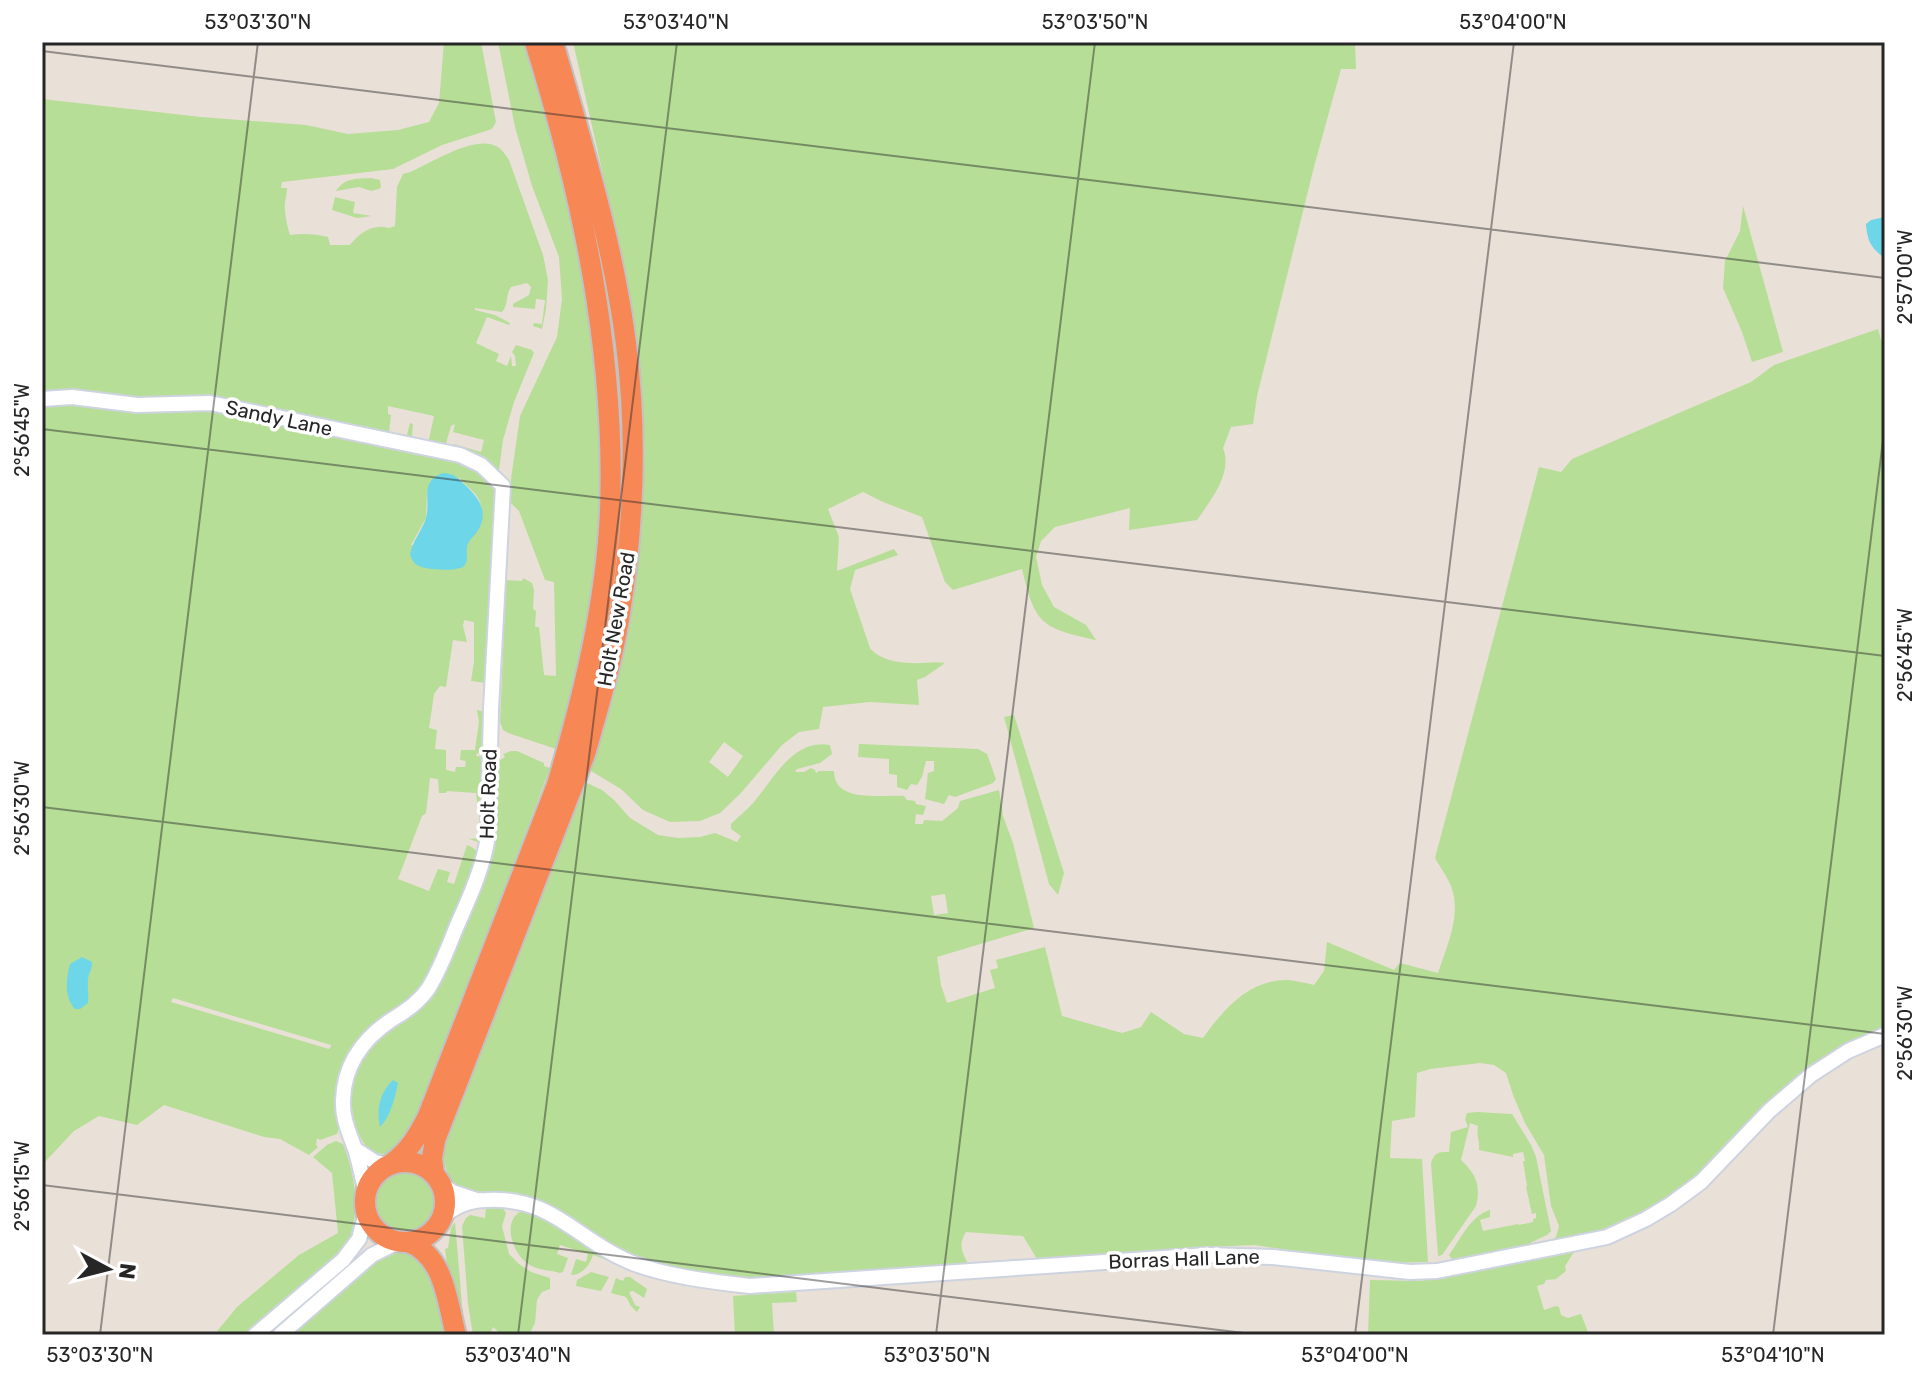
<svg xmlns="http://www.w3.org/2000/svg" width="1927" height="1377" viewBox="0 0 1927 1377" font-family="Rubik,sans-serif">
	<style>
		.green { fill: #b7de96; fill-rule: evenodd }
		.water { fill: #6dd6e8 }
		.lines { fill: none; stroke-linecap: round; stroke-linejoin: round }
		.minor-casing { stroke: #cdd3df; stroke-width: 18 }
		.highway-casing { stroke: #c2c2c2; stroke-width: 24 }
		.minor { stroke: #fff; stroke-width: 14 }
		.highway { stroke: #f78855; stroke-width: 20 }
		.ticks { fill: none; stroke: #262626; stroke-width: 2; stroke-opacity: 0.45 }
		.labels { text-anchor: middle; dominant-baseline: central; stroke-width: 7; stroke-linejoin: round; paint-order: stroke }
		.street-label { font-size: 20px; fill: #262626; stroke: #fff }
		.neatline { fill: none; stroke: #262626; stroke-width: 3 }
		.ticks-label { font-size: 20px; text-anchor: middle; fill: #262626 }
	</style>
	<rect width="100%" height="100%" fill="#e9e0d8"/>
	<!-- green -->
	<path class="green" d="M444,42H481L496,122L492,129L442,145L393,169L282,182L281,188H287C287,193 286,197 285,202C284,212 287,225 290,235C303,233 316,234 328,237L330,245H350C359,233 373,223 389,228L395,226L397,187L403,174L410,172C431,163 474,135 496,146C502,149 505,154 509,160L543,255L548,280L546,309L542,329L533,326L534,323L542,324L545,300L536,299L535,309L513,307V304L529,295L531,287L527,283L511,287C505,296 509,304 502,312L475,308V310L495,315L510,323L509,325L487,317L476,343L499,354L496,361L507,366L511,356L512,366H516L515,356L512,352L516,345L532,350L534,353L514,402L503,440L499,470L496,472L453,449L454,444L481,452L484,440L453,432L455,424L451,426L445,447L428,444L434,416L388,406V414L391,415L389,432L407,435L410,423L413,424L412,435L415,441C442,453 493,466 497,500L486,683L471,681L474,662V622L464,620L463,626L467,642L453,640L446,687L440,686L434,694L429,728L437,730L435,749L446,750V770L455,772L456,767H465L466,761L460,760L461,750H475L479,722L477,710L485,712V754L477,753L476,756L485,757L482,838L478,842L469,839L478,838L480,824L476,793L447,791L446,793H439L438,779L430,778L426,813L422,816L398,879L429,891L438,869L450,872L447,882L454,884L467,845C475,848 478,851 478,860L443,947L422,987L403,1007L368,1031L338,1114C339,1122 340,1127 337,1134L320,1140L317,1138L316,1145L318,1147L309,1155L280,1139L264,1137L164,1105L137,1125L99,1116L74,1131L42,1165V99L201,117L306,125L348,134L398,130L429,122L439,103ZM460,478C465,486 474,490 478,498C489,517 472,532 466,548L411,545L426,518L427,491ZM173,998L331,1045V1046L329,1049L171,1002Z
		M498,42H523C549,129 575,217 589,306C601,381 604,459 598,535C596,553 596,572 593,590C584,643 570,696 556,749L508,733L503,730L500,722L506,580L522,581L523,578L532,583L534,590L533,609L536,611L535,627H539L544,675L556,676L554,582L545,580L519,511L508,500L520,416L557,337L562,299L559,257L532,186L515,127Z
		M573,42H1355L1356,69H1341L1315,163L1257,396L1253,424L1231,427L1223,448C1233,473 1211,500 1197,520L1129,530L1130,508L1055,527L1041,541L1036,557L1042,585L1054,607L1086,625L1096,640C1041,628 1035,624 1022,569L953,590L945,582L922,517L883,502L863,492L828,509L839,537L837,571L894,549L898,555L855,570L850,589L870,648C878,659 898,663 912,663C923,664 933,661 945,663L925,677L917,680L919,705L870,702L823,707L819,729L799,732L782,745L740,794L720,813L700,821L670,822L643,810L621,789L591,771L613,689L634,581L645,450L634,329L604,179ZM724,742L743,756L728,777L709,762Z
		M371,178L380,180L381,187L379,189L371,191L359,187L336,191C345,177 357,179 371,178Z
		M335,197L355,202L353,213L372,216L357,218L332,210Z
		M1743,206L1783,352L1752,362L1742,332L1723,288L1725,261L1740,231Z
		M1878,329L1885,353V1030L1827,1056L1692,1183L1635,1219L1603,1232L1546,1245L1556,1237L1559,1226L1551,1206L1544,1155L1525,1123L1513,1095L1506,1073L1494,1065L1480,1063L1430,1069L1417,1073L1415,1117L1392,1121L1390,1158L1422,1159L1428,1262L1387,1263L1345,1259L1255,1245L1185,1248L1037,1259L1023,1236L966,1232C958,1244 962,1252 968,1264L749,1281L711,1277L624,1256L569,1219L485,1193C480,1193 475,1194 471,1193C454,1190 444,1171 444,1156L440,1154L517,949L587,783L602,790L614,800L630,818L658,835L678,838L700,837L715,833L737,842L741,836L731,829V824C739,816 747,810 754,802C774,778 794,738 830,745L832,754L820,763L797,769L795,772H804L811,768L815,770L816,773L819,771H834C834,804 882,794 904,796L907,800L915,801L916,804L926,806L923,815L916,814L915,824H923L924,820L942,821L958,808L960,801L999,790L1003,816L1013,843L1034,928L937,957L941,985L947,1003L995,988L990,970L998,968L996,960L1045,947L1062,1016L1122,1033L1141,1027L1151,1012L1184,1034L1203,1038C1224,1009 1249,979 1289,980C1297,981 1306,983 1314,985L1324,971L1327,942L1394,970L1400,963L1438,973C1447,945 1462,915 1451,886C1447,876 1440,867 1435,858L1539,467L1561,472L1572,459L1751,382L1774,365ZM945,894L948,913L934,915L931,896Z
		M1014,715L1064,873L1058,895L1049,884L1004,717Z
		M859,744L978,749L987,754L996,779L993,783L955,797L949,795L944,804L925,799L928,773L934,771V761H926L922,777L917,785L911,784L907,790L897,787V775L889,774V759L858,757Z
		M511,751H517L544,763V766L550,768L420,1114C413,1126 404,1147 391,1152C358,1165 348,1105 352,1085C361,1040 396,1033 423,1005C448,978 459,941 473,908C481,888 492,867 495,845C499,819 497,792 497,766L500,760L505,757L503,754Z
		M1477,1112L1512,1114L1531,1145L1536,1157L1551,1231L1547,1235L1532,1242L1522,1250L1454,1262L1449,1255C1460,1240 1471,1215 1490,1210V1217L1480,1220L1483,1231L1518,1224L1519,1225L1533,1222V1219L1536,1218V1213L1532,1214L1526,1187L1527,1186L1523,1161H1525L1523,1152L1513,1154V1157L1479,1150C1480,1141 1476,1135 1478,1126L1470,1123L1461,1160C1476,1174 1481,1185 1476,1206L1442,1255L1438,1256L1431,1163C1435,1152 1438,1152 1449,1152L1451,1132L1468,1127L1465,1119L1467,1113Z
		M336,1141L343,1144C354,1172 360,1205 351,1233L354,1234L349,1243L246,1335H214L237,1307L299,1255L338,1233L332,1173L313,1157L327,1145Z
		M371 1202a34 34 0 1 1 68 0a34 34 0 1 1-68 0Z
		M486,1206L502,1207L506,1213L502,1226L509,1254L519,1264L531,1272L550,1278V1289L542,1292L537,1300L535,1323L531,1331L533,1335H502L493,1327L490,1335H473L468,1304L462,1226L466,1218L470,1215L485,1218Z
		M524,1210L560,1225L586,1247L609,1261L593,1255C590,1265 582,1275 571,1275L576,1259L586,1262L588,1254L560,1245L557,1254L568,1258L563,1272L560,1273C549,1270 537,1270 528,1264C511,1252 501,1218 524,1210Z
		M455,1222L463,1316L457,1313L449,1281L445,1249L448,1248L451,1228Z
		M402,1252H411L427,1262L451,1335H291L381,1257L383,1259L391,1254Z
		M1574,1252L1565,1266L1566,1271L1556,1279L1546,1280L1544,1284L1537,1286L1544,1310L1556,1306L1559,1307L1561,1315L1568,1318L1581,1314L1589,1335H1368L1370,1280L1419,1281L1433,1279L1561,1253Z
		M591,1272L609,1277L601,1291L576,1286L577,1280Z
		M625,1277H630L647,1289L644,1298L633,1291L629,1292L635,1305L640,1307L637,1312L631,1306L626,1297L611,1293L616,1278L623,1281Z
		M796,1292L797,1302L772,1303L774,1335H735L733,1296Z"/>
	<!-- water -->
	<path class="water" d="M1885,217V258C1871,249 1867,240 1866,224L1871,220Z
		M444,473C454,474 457,477 464,484C479,498 490,512 477,532C474,536 471,538 469,542C464,549 470,559 464,566C459,572 424,570 417,565C413,563 412,558 410,555C412,541 422,531 426,518C431,500 419,480 444,473Z
		M82,957L92,962C92,969 89,973 88,979C87,987 89,995 88,1003L80,1009H75C64,997 66,979 70,964Z
		M393,1080L398,1083C395,1097 391,1116 380,1127C376,1109 380,1092 393,1080Z"/>
	<g class="lines">
		<defs>
			<path id="minor" d="M42,399L72,397L137,405L210,403L460,455L481,465L503,486L491,709L488,836C483,869 469,898 456,928C448,948 440,970 428,989C419,1002 405,1012 391,1020C363,1039 344,1065 343,1100C342,1120 350,1134 356,1152C360,1166 363,1180 366,1194
				M355,1149L375,1162L389,1165
				M441,1183L452,1192L476,1200
				M443,1217C456,1205 470,1200 487,1200C554,1197 575,1239 630,1262C664,1276 713,1282 750,1286L1208,1255L1273,1257L1410,1272L1437,1271L1607,1237L1646,1219L1671,1204L1701,1182L1769,1111L1811,1075L1848,1051L1885,1035
				M255,1335L343,1260L359,1239L366,1212
				M280,1335L372,1255L392,1245L404,1243"/>
			<path id="highway" d="M365 1202a40 40 0 1 1 80 0a40 40 0 1 1-80 0Z
				M391,1164C409,1151 418,1136 428,1116L557,785C583,697 606,604 610,512C616,353 582,194 535,42
				M434,1174L432,1158L435,1140L585,754C599,705 614,656 621,606C634,520 637,431 626,344C613,241 581,141 553,42
				M408,1242C445,1256 447,1302 456,1335"/>
		</defs>
		<!-- minor casing -->
		<use href="#minor" class="minor-casing"/>
		<!-- highway casing -->
		<use href="#highway" class="highway-casing"/>
		<!-- minor -->
		<use href="#minor" class="minor"/>
		<!-- highway -->
		<use href="#highway" class="highway"/>
	</g>
	<!-- ticks -->
	<path class="ticks" d="M42,51L1885,278M42,429L1885,656M42,807L1885,1034M42,1185L1260,1335M100,1335L258,42M518,1335L677,42M936,1335L1095,42M1355,1335L1514,42M1773,1335L1885,424"/>
	<g class="labels">
		<!-- street labels -->
		<g class="street-label">
			<text transform="translate(279 418) rotate(12)">Sandy Lane</text>
			<text transform="translate(616 619) rotate(-80)">Holt New Road</text>
			<text transform="translate(488 794) rotate(-88)">Holt Road</text>
			<text transform="translate(1184 1259) rotate(-2)">Borras Hall Lane</text>
		</g>
	</g>
	<!-- border -->
	<rect width="1927" height="1377" fill="none" stroke="#ffffff" stroke-width="88"/>
	<!-- north arrow -->
	<g transform="translate(108 1269) rotate(97)" stroke="#ffffff" stroke-width="6" paint-order="stroke">
	<path d="M0-6L14 30L0 20L-14 30Z" fill="#262626"/>
	<text y="-12" font-size="22" font-weight="bold" text-anchor="middle" fill="#262626">N</text>
	</g>
	<rect x="44" y="44" width="1839" height="1289" class="neatline"/>
	<g class="ticks-label">
		<text x="258" y="29">53°03'30"N</text>
		<text x="676" y="29">53°03'40"N</text>
		<text x="1095" y="29">53°03'50"N</text>
		<text x="1513" y="29">53°04'00"N</text>
		<text transform="translate(1905 277) rotate(-90)" y="7">2°57'00"W</text>
		<text transform="translate(22 430) rotate(-90)" y="7">2°56'45"W</text>
		<text transform="translate(1905 655) rotate(-90)" y="7">2°56'45"W</text>
		<text transform="translate(22 808) rotate(-90)" y="7">2°56'30"W</text>
		<text transform="translate(1905 1033) rotate(-90)" y="7">2°56'30"W</text>
		<text transform="translate(22 1186) rotate(-90)" y="7">2°56'15"W</text>
		<text x="100" y="1362">53°03'30"N</text>
		<text x="518" y="1362">53°03'40"N</text>
		<text x="937" y="1362">53°03'50"N</text>
		<text x="1355" y="1362">53°04'00"N</text>
		<text x="1773" y="1362">53°04'10"N</text>
	</g>
</svg>
